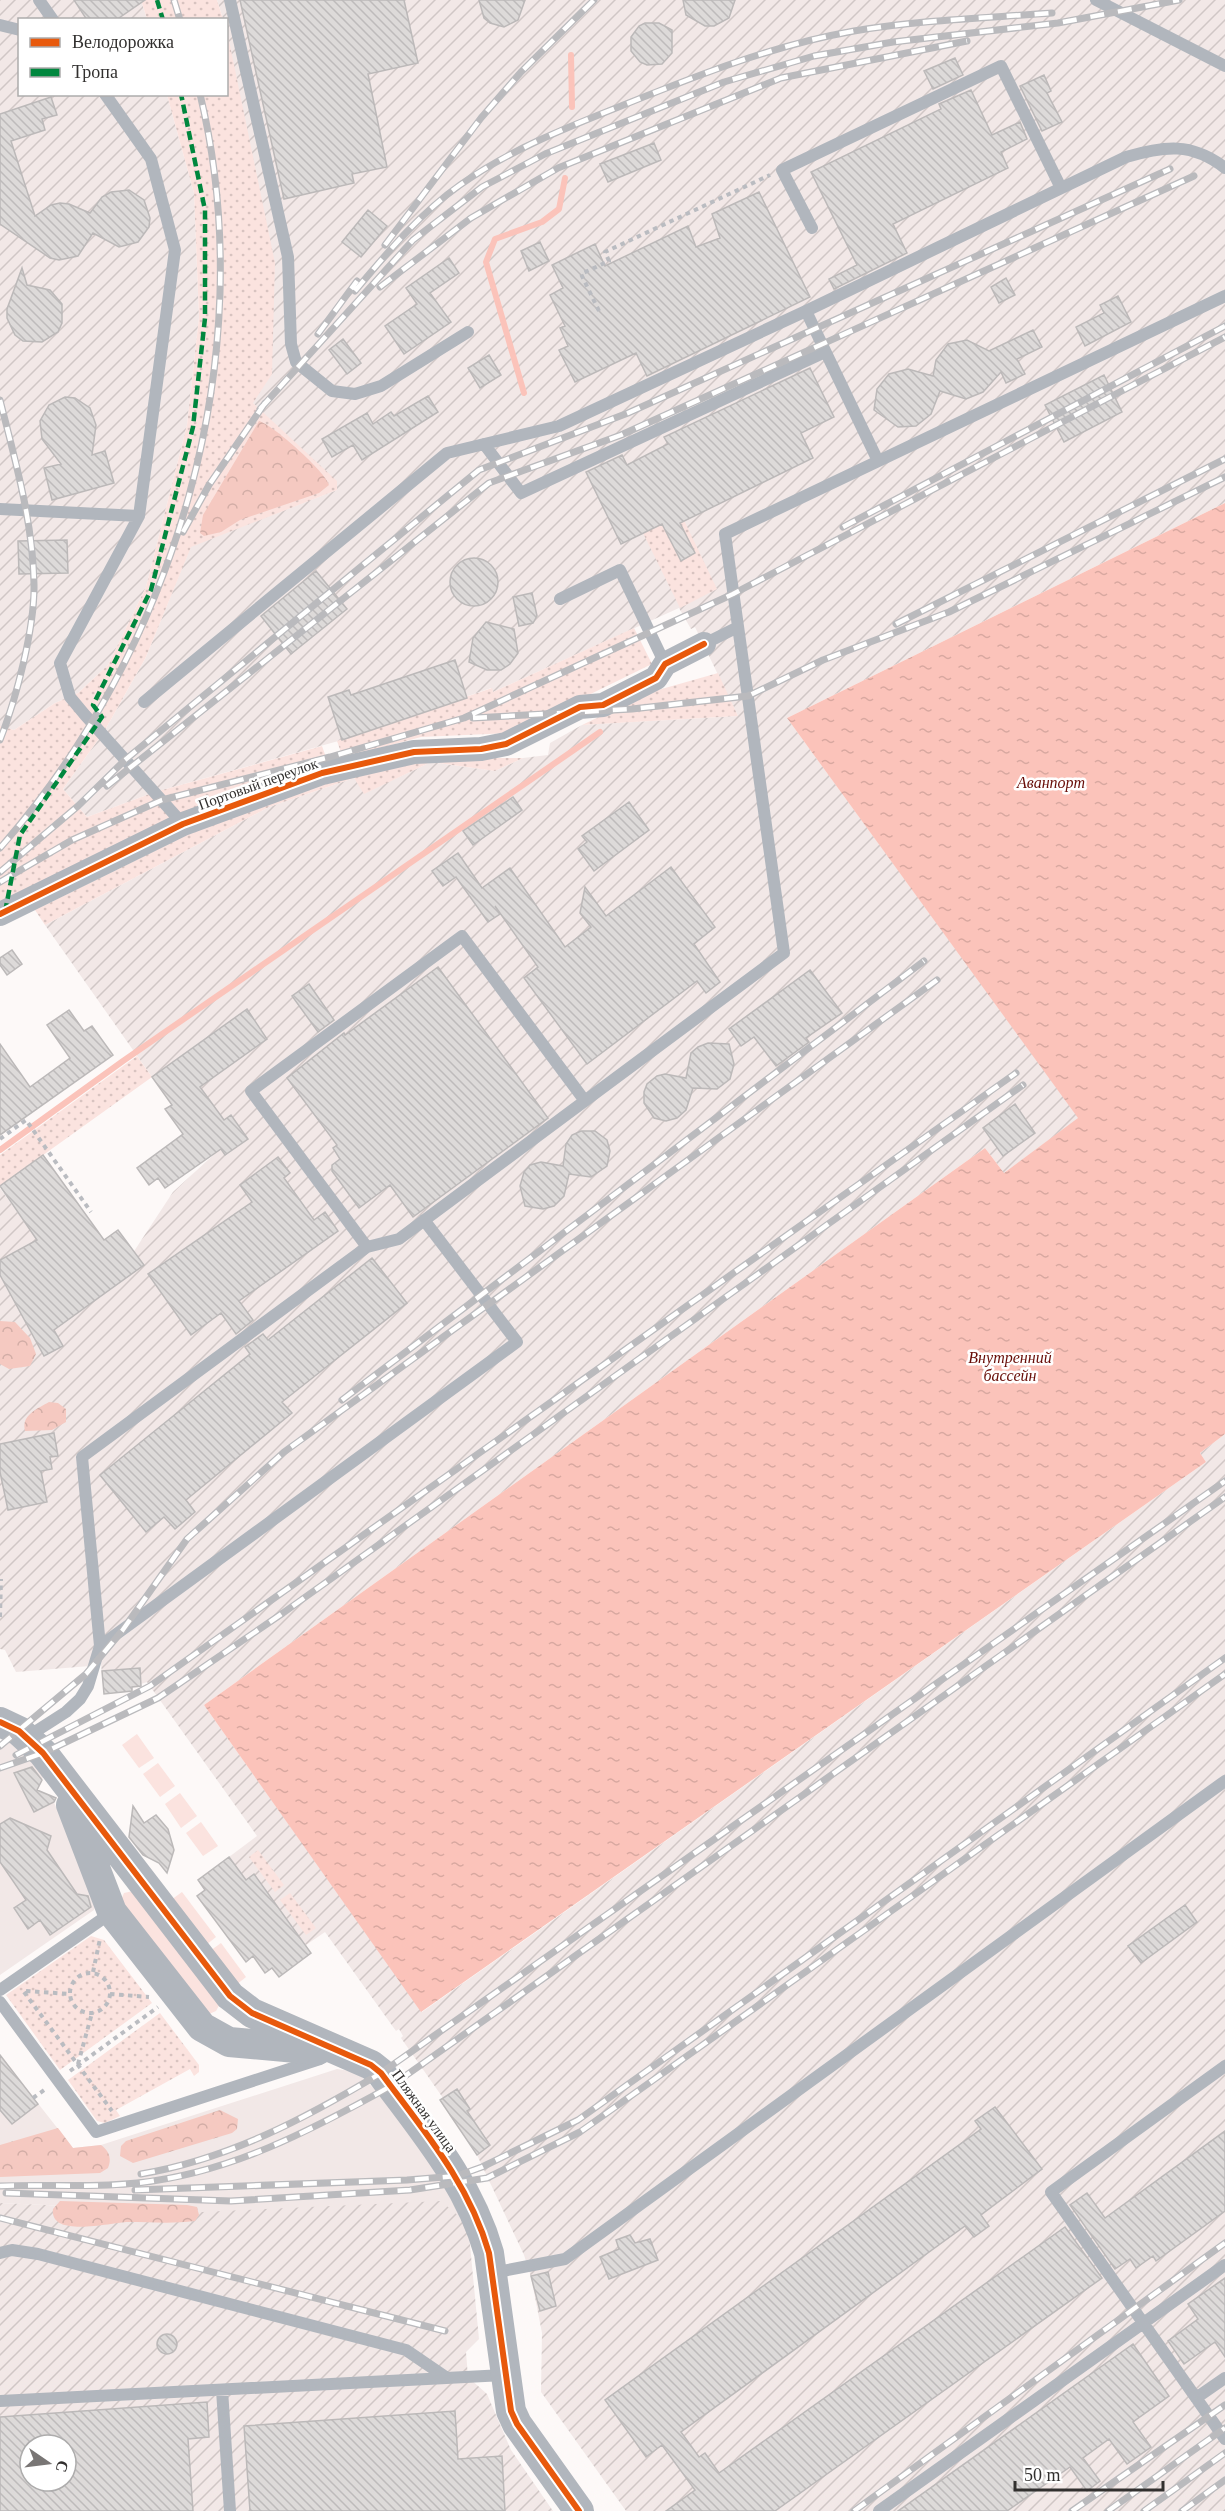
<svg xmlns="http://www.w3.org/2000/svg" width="1225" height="2511" viewBox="0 0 1225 2511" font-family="Georgia,serif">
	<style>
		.built { fill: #f2e8e7 }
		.industrial { fill: url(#industrial-furrows); fill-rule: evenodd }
		.grass { fill: url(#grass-dots) }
		.forest { fill: url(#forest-crowns) }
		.garden { fill: #fbe3df }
		.water { fill: url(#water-ripples) }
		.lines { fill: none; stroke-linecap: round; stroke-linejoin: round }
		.stream { stroke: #fbc3ba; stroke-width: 6 }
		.building { fill: url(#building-back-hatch); stroke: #bcb9b9; stroke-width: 1.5; fill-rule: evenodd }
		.path { stroke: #babcc1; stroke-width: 4; stroke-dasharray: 4.5 4.5; stroke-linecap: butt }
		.service { stroke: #b1b6bd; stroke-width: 12 }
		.minor { stroke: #b1b6bd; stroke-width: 24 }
		.tertiary { stroke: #b1b6bd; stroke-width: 30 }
		.rail-casing { stroke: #bababd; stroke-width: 7 }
		.rail { stroke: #fff; stroke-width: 4.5; stroke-dasharray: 14; stroke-linecap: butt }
		.quiet { stroke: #00873e; stroke-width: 4.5; stroke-dasharray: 9 4.5; stroke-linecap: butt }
		.cycleway-casing { stroke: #fff; stroke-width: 10 }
		.cycleway { stroke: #e8590c; stroke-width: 6 }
		.labels { text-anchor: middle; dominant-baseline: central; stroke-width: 5; stroke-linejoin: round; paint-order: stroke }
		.street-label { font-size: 15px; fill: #32302f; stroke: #fff }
		.water-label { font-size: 16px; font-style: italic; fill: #680d07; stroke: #fff }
	</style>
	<defs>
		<pattern id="industrial-furrows" width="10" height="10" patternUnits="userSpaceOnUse" patternTransform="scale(1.5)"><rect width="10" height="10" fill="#f2e8e7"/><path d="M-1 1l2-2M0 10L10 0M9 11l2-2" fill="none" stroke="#d0c7c6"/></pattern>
		<pattern id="grass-dots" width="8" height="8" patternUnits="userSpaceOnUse" patternTransform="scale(1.5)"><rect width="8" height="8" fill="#fbe3df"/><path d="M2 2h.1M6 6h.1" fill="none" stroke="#d8c3c0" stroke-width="1.8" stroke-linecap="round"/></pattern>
		<pattern id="forest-crowns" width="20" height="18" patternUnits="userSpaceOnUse" patternTransform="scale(1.5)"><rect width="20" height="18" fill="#f5c9c1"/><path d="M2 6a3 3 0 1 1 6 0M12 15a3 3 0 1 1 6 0" fill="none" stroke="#d2ada6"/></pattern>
		<pattern id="water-ripples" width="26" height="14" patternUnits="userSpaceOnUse" patternTransform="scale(1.5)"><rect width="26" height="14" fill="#fbc3ba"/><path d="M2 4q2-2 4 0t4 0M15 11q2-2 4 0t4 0" fill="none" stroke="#d8a8a0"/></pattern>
		<pattern id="building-back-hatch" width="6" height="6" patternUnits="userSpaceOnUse" patternTransform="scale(1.5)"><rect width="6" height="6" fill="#dddad9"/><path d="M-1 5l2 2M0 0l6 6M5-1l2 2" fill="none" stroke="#bebbbb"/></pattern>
	</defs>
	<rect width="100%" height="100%" fill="#fdf9f8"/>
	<!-- built -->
	<path class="built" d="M0,1742L14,1743L41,1772L43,1778L35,1786L41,1798L51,1796L98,1899L94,1910L0,1975Z
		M0,2055L73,2148L101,2145L337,2069L350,2071L362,2077L383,2097L422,2145L468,2224L0,2203Z"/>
	<!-- industrial -->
	<path class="industrial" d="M0,0H141L147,19L20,20V94L167,95L194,193L199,317L187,425L146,587L108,665L78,693L55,703L14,730L0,726Z
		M217,0H1225V503L787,718L1079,1118L1004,1173L985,1148L204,1705L422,2012L1206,1462L1200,1453L1225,1434V2511H626L541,2392L542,2333L531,2277L524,2255L477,2155L440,2101L443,2098L401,2038L403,2036L399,2029L396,2031L325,1932L306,1945L254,1875L246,1880L229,1857L257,1836L147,1682L132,1687V1691L104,1694L101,1664L90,1662V1666L16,1672L5,1650L0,1649V1188L85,1307L129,1276L123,1268L173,1192L220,1149L163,1069L152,1077L45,925L269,807L354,778L365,793L431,762L495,771L523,758L548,755L550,743L582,725L738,716L695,627L691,629L679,608L493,692L491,688L342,740L155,792L87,817L63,789L105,730L146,657L191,546L337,490L253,403L226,20L223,19Z
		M441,2201L468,2224L479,2339L466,2352L468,2377L487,2394L511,2450L553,2511H0V2203L202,2212ZM30,2445H66V2481H30Z"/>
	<!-- grass -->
	<path class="grass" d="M141,0H217L223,19H147Z
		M227,31L275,263L272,374L253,403L337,481V490L191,547L146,657L105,730L63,789L87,817L155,792L322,746L328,763L0,909V726L14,730L55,703L78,693L108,665L146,587L187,425L199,317L194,193L167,95L226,94Z
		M681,514L717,589L680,608L643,533Z
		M634,628L652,664L511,733L421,737L343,758L337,741L492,688L493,692Z
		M718,673L738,716L582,725L651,692Z
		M433,758H523L495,771L431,762L364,794L354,778L269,807L45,925L35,910L197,830L330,779Z
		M137,1056L152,1077L0,1186V1155Z
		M258,1850L284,1885L275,1892L249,1857Z
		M290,1893L316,1928L306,1935L280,1900Z
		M91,1936L104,1940L152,2003L60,2070L6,1995Z
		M160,2013L199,2065V2072L194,2076L190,2069L116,2110L120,2116L105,2123L97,2121L68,2080Z"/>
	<!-- forest -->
	<path class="forest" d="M259,421C273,425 326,472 329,485L319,493L240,520L221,532L204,536L200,533L203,515Z
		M0,1321L15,1322L30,1338L36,1354L30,1366L9,1369L0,1364Z
		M49,1402L58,1403L66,1409V1422L52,1430L25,1431C21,1415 37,1409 49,1402Z
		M220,2110L238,2119L237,2129L232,2133L133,2163L120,2156L121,2146L126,2141Z
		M58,2128L73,2148L101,2145C109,2151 112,2158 108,2168L100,2173L0,2177V2145Z
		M60,2201L187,2205L197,2207L199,2215L195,2221C172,2224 150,2222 128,2222C113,2222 49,2239 53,2209Z"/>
	<!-- garden -->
	<path class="garden" d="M137,1734L154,1758L139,1768L122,1745Z
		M158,1763L175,1786L160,1797L143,1774Z
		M180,1793L197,1816L181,1828L165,1804Z
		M201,1822L218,1846L203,1856L186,1833Z
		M133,1891L221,2002L216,2011L209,2014L121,1900L124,1893Z
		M182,1892L216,1937L206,1945L171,1900Z
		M221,1943L246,1977L236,1985L210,1951Z"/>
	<!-- water -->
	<path class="water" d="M1225,503V1434L1200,1453L1206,1462L421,2012L204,1705L985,1148L1004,1173L1078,1118L787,718Z"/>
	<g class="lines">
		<!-- stream -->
		<path class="stream" d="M571,55L572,107
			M524,393L486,262L495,239L542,222L559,209L565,178
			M0,1150L123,1061L600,732"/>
	</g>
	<!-- building -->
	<path class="building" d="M74,0H145L116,20H87Z
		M240,0H404L418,63L368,74L387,167L352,174L354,183L284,199Z
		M479,0H525L518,20L504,27L490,23L484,18Z
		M683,0H735L729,18L714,26H705L686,15Z
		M645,23H659L672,30V53L662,64L647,65L640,62L631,51V37L639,26Z
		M955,58L963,75L933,89L924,71Z
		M1044,75L1051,91L1047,93L1062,122L1042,131L1020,86Z
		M971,90L992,135L1020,122L1027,139L1001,152L1008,168L893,224L907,253L834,289L829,279L857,265L811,172L941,109L939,104Z
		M51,97L57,115L42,119L45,130L11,141L35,216L51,205L60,203L69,204L90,213L102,197L111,192L129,190L144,200L150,218L149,227L138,242L119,247L93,233L78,256L59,260L50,258L0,224V114Z
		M654,143L661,160L608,182L600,164Z
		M759,192L810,297L647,376L636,353L575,382L559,350L568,346L560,328L565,326L550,295L563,288L552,265L595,244L605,266L688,226L696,247L720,238L712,214Z
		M368,210L387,226L361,257L342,242Z
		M540,242L549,261L529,271L521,251Z
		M449,258L459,273L430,293L451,322L404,354L385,326L417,304L406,288Z
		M22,268L27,285L50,290L62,304V323L58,332L42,342L23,341L15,335L7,318V309Z
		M1006,278L1015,295L999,303L991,287Z
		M1118,296L1131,322L1085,346L1076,327L1104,313L1100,305Z
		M1033,330L1042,347L1017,359L1025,374L1006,383L1001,372L983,392L966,399L940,391L931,414L916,426L898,427L874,410L877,389L889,374L908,369L933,376L936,360L948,344L967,340L989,351Z
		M343,339L361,363L347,374L329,350Z
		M489,355L501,375L480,388L468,368Z
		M810,368L834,417L801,433L813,458L680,523L695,553L681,561L662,524L621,544L586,472L622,455L627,465L668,444L664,437Z
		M1104,375L1122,412L1064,442L1045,405Z
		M428,396L438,412L362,460L353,445L332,457L322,439L367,413L373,424L391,412L394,416Z
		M65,397L75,398L90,408L96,425L92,455L105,451L114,483L52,500L44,468L61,464L42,439L40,421L49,405Z
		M67,540L68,573L19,574L18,541Z
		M450 582a24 24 0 1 1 48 0a24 24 0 1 1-48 0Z
		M316,571L347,609L291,654L261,616Z
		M532,593L537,616L533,623L519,626L513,597Z
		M486,622L514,629L518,653L510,664L501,670H487L469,662L473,638Z
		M455,660L467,698L342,740L328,697L349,690L351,695Z
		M513,797L522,810L473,845L463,831Z
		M629,802L649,830L594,871L578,849L587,842L582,836Z
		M458,853L482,888L510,868L565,947L591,927L580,913L585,887L606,916L671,867L715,927L694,944L720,982L706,993L697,981L587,1064L524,978L538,967L495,906L500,914L488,922L456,877L443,886L432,871Z
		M12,950L22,964L7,975L0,965V958Z
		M438,967L548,1118L413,1217L390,1185L359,1208L332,1171V1165L340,1159L333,1148L337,1145L287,1078L344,1033L345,1035Z
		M810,970L842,1013L806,1038L809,1042L776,1066L754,1037L741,1046L729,1029Z
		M309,984L334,1020L318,1032L292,996Z
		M247,1009L267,1039L200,1087L224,1120L231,1115L248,1139L225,1155L221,1149L165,1188L158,1178L149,1185L137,1168L183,1134L165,1109L172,1105L152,1077Z
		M69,1010L84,1031L92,1026L113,1055L0,1135V1044L30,1087L70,1058L47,1025Z
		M708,1043L729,1044L734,1064L730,1079L717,1089L693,1088L686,1110L677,1118L666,1121L654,1118L644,1103V1092L647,1084L657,1076L665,1074L686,1078L691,1053L698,1047Z
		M1015,1104L1035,1133L1003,1156L983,1128Z
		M581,1131H595L607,1140L610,1151L607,1166L591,1177L569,1174L564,1196L554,1206L543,1209L525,1206L520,1186L524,1172L530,1165L541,1162L563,1166L566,1144L572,1135Z
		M43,1155L104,1240L118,1230L144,1265L54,1330L63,1346L44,1356L0,1275V1260L37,1240L0,1186Z
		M278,1157L290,1173L284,1178L314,1220L325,1212L338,1231L239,1301L253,1320L236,1334L221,1313L191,1335L148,1274L252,1202L240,1185Z
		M372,1258L407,1303L282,1402L292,1413L186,1500L195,1512L175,1529L164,1517L146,1532L100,1475L250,1354L245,1347L263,1334L268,1340Z
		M54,1433L58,1456L50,1457L52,1469L41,1471L47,1502L8,1510L0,1472V1444Z
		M140,1668L141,1686L132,1687V1691L104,1694L102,1671Z
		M32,1767L42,1780L37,1790L56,1798L54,1802L34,1812L14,1773Z
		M133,1806L144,1823L156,1815L168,1829L174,1850L167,1873L159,1863L143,1855L129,1837Z
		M10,1818L51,1836L47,1850L77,1894L88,1896L91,1907L50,1935L40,1920L28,1929L14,1908L26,1900L0,1862V1824Z
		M229,1857L246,1880L254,1874L311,1953L279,1977L272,1968L265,1973L253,1956L246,1962L197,1896L205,1890L198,1880Z
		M1185,1905L1197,1922L1141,1963L1128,1946Z
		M0,2055L38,2104L12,2124L0,2110Z
		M457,2089L470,2109L467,2111L490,2145L477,2155L440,2100Z
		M995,2107L1042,2169L981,2215L989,2226L974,2237L965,2226L681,2432L699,2457L705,2453L719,2473L1065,2227L1102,2278L775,2511H666L695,2490L662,2445L646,2457L605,2400L981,2129L975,2121Z
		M1225,2131V2211L1156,2261L1153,2256L1136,2268L1130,2259L1115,2269L1070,2205L1087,2193L1105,2218Z
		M630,2235L635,2243L650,2239L658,2260L609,2279L600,2257L619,2249L616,2240Z
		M548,2272L556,2306L540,2311L531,2276Z
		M1225,2278V2357L1215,2342L1184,2364L1168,2341L1198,2319L1188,2304Z
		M157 2344a10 10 0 1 1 20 0a10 10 0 1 1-20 0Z
		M1133,2344L1169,2396L1133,2422L1151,2447L1127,2464L1109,2439L1083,2458L1100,2481L1087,2491L1070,2467L1007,2511H898Z
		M207,2402L209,2437L188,2439L193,2511H0V2417ZM30,2445H66V2481H30Z
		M455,2411L458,2459L502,2456L505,2511H250L244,2426Z"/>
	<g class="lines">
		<!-- path -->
		<path class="path" d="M599,311L581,274L609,261L605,252L770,175
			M0,1139L26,1120L91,1212
			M0,1617L1,1579
			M93,1972L100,1939
			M70 1993a20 20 0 1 1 40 0a20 20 0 1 1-40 0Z
			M26,1991L70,1994
			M24,1992L112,2111
			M110,1994L149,1997
			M78,2064L92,2013
			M70,2071L158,2007
			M33,2098L47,2088"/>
		<!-- service -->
		<path class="service" d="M39,0L53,20
			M230,0L288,257L291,344L296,362L332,391L355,394L381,386L468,332
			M1096,0L1225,66
			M0,25L20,30
			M812,228L782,170L1001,66L1061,188
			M806,311L878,461
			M484,444L521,493L825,352
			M0,509L139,516L175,250L151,159L105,94
			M139,516L60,663L70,697L85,715L183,824
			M560,599L620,570L665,664
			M704,644L738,627
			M144,702L447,453L559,426L806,311L1126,157C1164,146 1192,142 1225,168
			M367,1247L251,1091L462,936L585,1101
			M100,1646L517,1342L424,1220
			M27,1737L66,1712L80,1699L88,1686L100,1646L82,1457L367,1247L399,1239L784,953L725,534L1225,296
			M0,1990L111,1913
			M0,2002L96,2132L320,2059
			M1225,2066L1051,2192L1225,2439
			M0,2253L12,2250L38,2254L406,2350L447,2378
			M492,2273L565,2259L1225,1781
			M222,2390L230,2511
			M1196,2398L1225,2378
			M0,2401L504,2375
			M879,2511L1225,2265"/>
		<!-- minor -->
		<path class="minor" d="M0,914L183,824L322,773L414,752L481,749L506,744L580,707L603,705L656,678L665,664L704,644"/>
		<!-- tertiary -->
		<path class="tertiary" d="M0,1722L19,1731L43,1753L230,1996L252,2013L371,2065L381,2073C424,2131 469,2183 489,2253L511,2411L517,2424L579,2511
			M71,1805L112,1912L202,2027L229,2042L318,2050"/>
		<defs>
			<path id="rail" d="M174,0L180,20
				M385,245L481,118L521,72L594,0
				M380,287L471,218L558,168L781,78L967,41
				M355,291C387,253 419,214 460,185C511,149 568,127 626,104C701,74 774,45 854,31C919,20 986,18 1052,13
				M318,334L357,281
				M0,400C15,460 33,522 34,584C35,627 16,700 0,740
				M260,409L413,240L482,187L545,154L724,82L814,56L893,42L1058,23L1179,0
				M843,527L1225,326
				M183,532L209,485L265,403
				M896,624L1225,459
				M473,718L632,709L748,696L823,660L949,612L1225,477
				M107,786L489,483L621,435L1194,176
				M0,848C175,649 263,356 200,94
				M0,872L78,806L125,760L479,470L628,413L1170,169
				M0,882L72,840L162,800L330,757L464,718L733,594L1225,337
				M342,1400L924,961
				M0,1746L86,1674L122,1631L187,1539L284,1452L937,980
				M16,1755L150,1686L1016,1073
				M0,1768L43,1753L158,1698L283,1613L1023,1085
				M141,2174C229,2159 306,2118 381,2073L1225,1481
				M0,2186C46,2184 92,2188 137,2183C230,2173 310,2131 391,2086L1225,1497
				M135,2190L407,2180L457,2176L482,2167L578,2120L1225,1658
				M6,2193L231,2201L410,2190L487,2178L580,2132L1225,1674
				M0,2218L445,2331
				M854,2511L1225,2243
				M1072,2511L1225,2405
				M1108,2511L1225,2428
				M1144,2511L1225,2453
				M1182,2511L1225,2480"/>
		</defs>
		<!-- rail casing -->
		<use href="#rail" class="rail-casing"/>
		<!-- rail -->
		<use href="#rail" class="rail"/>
		<!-- quiet -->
		<path class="quiet" d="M157,0L163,20
			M5,912L20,835L102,717L93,705L151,590L193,427L205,318V210L181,94"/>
		<defs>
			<path id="cycleway" d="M0,914L183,824L322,773L414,752L481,749L506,744L580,707L603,705L656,678L665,664L704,644
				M0,1722L19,1731L43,1753L230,1996L252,2013L371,2065L381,2073C424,2131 469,2183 489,2253L511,2411L517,2424L579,2511"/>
		</defs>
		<!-- cycleway casing -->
		<use href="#cycleway" class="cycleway-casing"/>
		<!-- cycleway -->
		<use href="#cycleway" class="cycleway"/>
	</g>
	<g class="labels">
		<!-- street labels -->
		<g class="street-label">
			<text transform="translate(258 784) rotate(-20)">Портовый переулок</text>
			<text transform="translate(424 2111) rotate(54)">Пляжная улица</text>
		</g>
		<!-- water labels -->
		<g class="water-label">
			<text x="1051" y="782">Аванпорт</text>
			<text x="1010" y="1357">Внутренний<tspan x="1010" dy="18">бассейн</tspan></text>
		</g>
	</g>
	<!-- legend -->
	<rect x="18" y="18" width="210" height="78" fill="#ffffff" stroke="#adacac" stroke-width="1.5"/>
	<rect x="30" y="38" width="30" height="9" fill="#e8590c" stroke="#adacac" stroke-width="1.5"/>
	<text x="72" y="48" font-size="18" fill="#32302f">Велодорожка</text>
	<rect x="30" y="68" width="30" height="9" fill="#00873e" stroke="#adacac" stroke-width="1.5"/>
	<text x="72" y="78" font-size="18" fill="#32302f">Тропа</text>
	<!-- north arrow -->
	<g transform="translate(48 2463) rotate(104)"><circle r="28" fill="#ffffff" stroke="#adacac" stroke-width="1.5"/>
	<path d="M0-4.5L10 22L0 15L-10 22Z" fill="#797675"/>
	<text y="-9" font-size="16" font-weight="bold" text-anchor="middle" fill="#32302f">С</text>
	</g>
	<!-- scale -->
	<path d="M1015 2481v9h148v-9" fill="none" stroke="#32302f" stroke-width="3"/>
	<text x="1024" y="2481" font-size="18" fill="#32302f" stroke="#ffffff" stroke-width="4.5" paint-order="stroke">50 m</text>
</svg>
